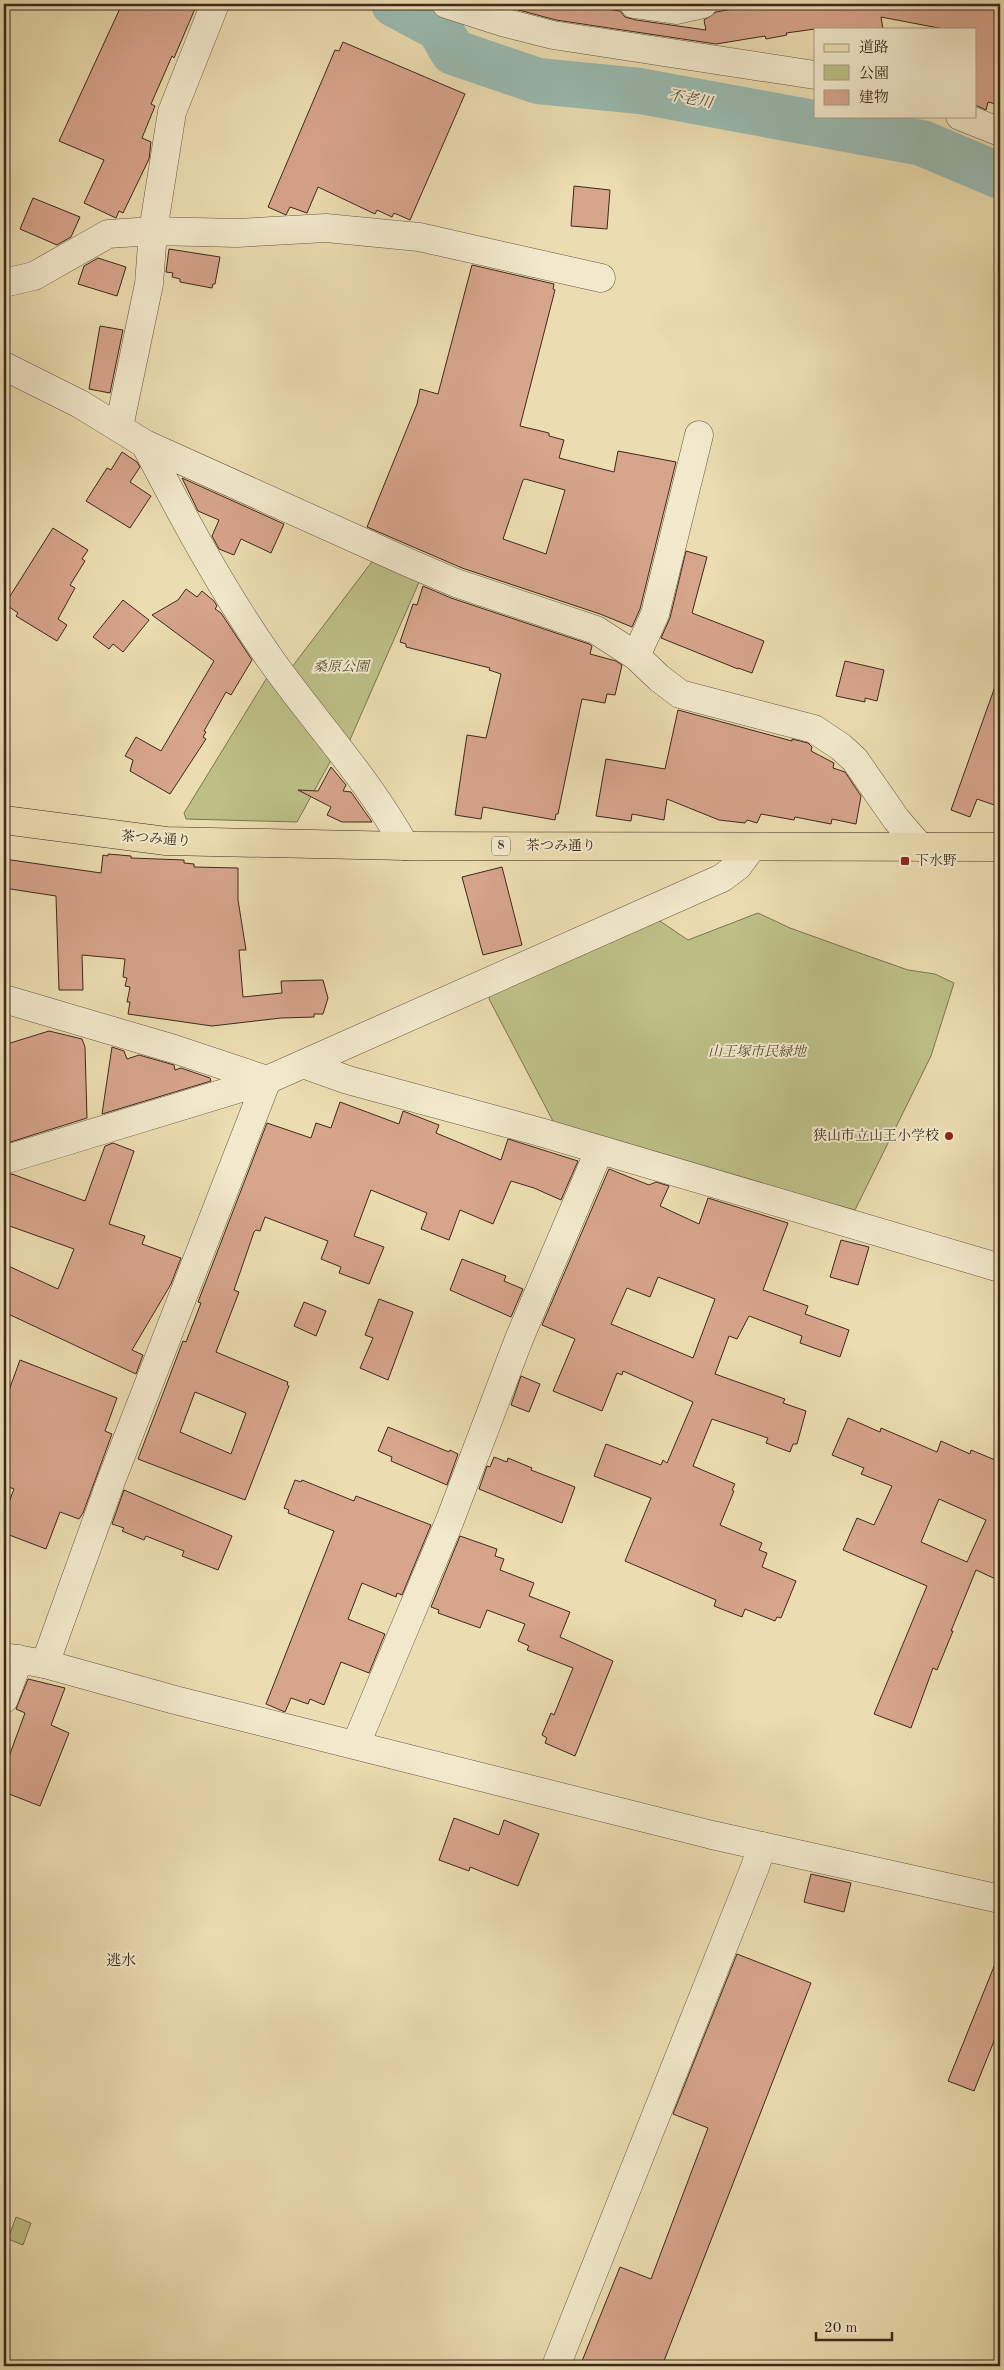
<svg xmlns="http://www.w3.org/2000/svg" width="1004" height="2370" viewBox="0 0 1004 2370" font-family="'Old Standard TT','Noto Serif JP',serif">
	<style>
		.green { fill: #bdbf87; stroke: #7e7452 }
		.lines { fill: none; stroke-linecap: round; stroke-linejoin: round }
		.river { stroke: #99bbb1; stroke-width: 46 }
		.building { fill: #d7a48c; stroke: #3e291c; fill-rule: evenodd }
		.minor-casing { stroke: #695641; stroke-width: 29 }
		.tertiary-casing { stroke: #695641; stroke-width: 29 }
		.primary-casing { stroke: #3e291c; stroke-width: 29 }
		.minor { stroke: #f2e9cc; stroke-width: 28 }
		.tertiary { stroke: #f2e9cc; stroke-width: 28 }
		.primary { stroke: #ebddb1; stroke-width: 28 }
		.poi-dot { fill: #8f2418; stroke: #f2e9cc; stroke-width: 2 }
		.labels { text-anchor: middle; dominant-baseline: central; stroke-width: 4; stroke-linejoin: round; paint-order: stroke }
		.shield { fill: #f2e9cc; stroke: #746351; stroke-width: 1 }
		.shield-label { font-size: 12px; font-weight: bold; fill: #3e291c }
		.park-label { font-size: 14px; font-style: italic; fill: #5e4e37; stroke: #f2e9cc }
		.street-label { font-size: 14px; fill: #3e291c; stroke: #f2e9cc }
		.poi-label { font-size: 14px; fill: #3e291c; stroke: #f2e9cc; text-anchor: start }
		.water-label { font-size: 15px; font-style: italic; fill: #554e41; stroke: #f2e9cc }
		.neighbourhood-label { font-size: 15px; fill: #3e291c; stroke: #f2e9cc }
	</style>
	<rect width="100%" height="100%" fill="#ebddb1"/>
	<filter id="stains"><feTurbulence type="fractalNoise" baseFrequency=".004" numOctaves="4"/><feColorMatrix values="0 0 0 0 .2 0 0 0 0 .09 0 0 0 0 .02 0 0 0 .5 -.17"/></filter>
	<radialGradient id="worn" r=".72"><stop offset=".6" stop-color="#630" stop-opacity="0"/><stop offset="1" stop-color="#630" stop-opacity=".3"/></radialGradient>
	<!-- green -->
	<path class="green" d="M374,559L420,580L349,742L292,667Z
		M268,676L335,753L297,822L186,819L184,813Z
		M758,913L790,928L854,951L908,970L935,974L954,983L931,1056L855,1210L707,1170L554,1123L489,999L493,988L654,917L688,940Z
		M16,2217L31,2223L23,2245L8,2239Z"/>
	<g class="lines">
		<!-- river -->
		<path class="river" d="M394,4L439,28L453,52L538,81L640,91L922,143L1000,176"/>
	</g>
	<!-- building -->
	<path class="building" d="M122,4H197L174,58L172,56L151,104L155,106L142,138L151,142L149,159L123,213L119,211L116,218L84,203L104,160L59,141Z
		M496,4H578L620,11L625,17L636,20L706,30L704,20L716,12L760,4H990L989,7L1000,10V53L996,72L1000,73V105L988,102L986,110L975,105V29H944L881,17L883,29H815L786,33L787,35L766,39L765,36L716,44L556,20Z
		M343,42L465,94L410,220L394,213L392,217L377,210L375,214L318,187L307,213L290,207L286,215L268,207L335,50L339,51Z
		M574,186L610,190L607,229L571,226Z
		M33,198L80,217L71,237L57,245L20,229Z
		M169,249L220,257L215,284H213L212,288L180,282V279L172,277L173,273L166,272Z
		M98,258L126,267L117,296L78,284L84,266Z
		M472,265L554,284L553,289L555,290L520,426L549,433V436L564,440L559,458L614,472L618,451L676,462L640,609L632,627L600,614L462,568L367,527L417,404L420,389L438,394ZM525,479L565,490L546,554L503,539L523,480Z
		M100,326L123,330L110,393L89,389Z
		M122,452L137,462L140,467L130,482L151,496L130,528L86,501L107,468L111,470Z
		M182,478L284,524L271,553L241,539L234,555L219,549L212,536L219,520L198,511Z
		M53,528L88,550L82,559L85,561L70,585L75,588L58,619L67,625L57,641L16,616L18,613L5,604Z
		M686,551L707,557L692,613L764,641L752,673L738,668V669L661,638L670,618Z
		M423,586L451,598L589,644L592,646L590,654L616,661L622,665L615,695L607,694L605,703L582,699L558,814H556L555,820L483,807L481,819L455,815L467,735L486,738L501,674L489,670L490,668L406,647V644L400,642L413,604L417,605Z
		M186,589L197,597L202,591L214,601L217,606L215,609L221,613L252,660L231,695L226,692L204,731L206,732L203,737L206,739L170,794L130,771L133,760L125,756L136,737L161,751L214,661L152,615L178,600Z
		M123,600L149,620L123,652L113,644L109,649L93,637Z
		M845,661L884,670L877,701L865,698V702L836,696Z
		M997,681H1000V807L977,799L970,817L951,810Z
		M678,710L792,741V739L808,743L812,747L811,751L834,763L833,768L845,772L861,796L856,824L832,819L831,824L795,817L794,820L761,814L757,823L747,820L745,823L719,820L667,799L664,820L632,814L631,821L596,816L606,759L665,769Z
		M331,767L346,785L343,791L351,792L372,822H342L327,815L331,807L298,790L318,791Z
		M108,854L131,856V858L184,860V863L194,864V867L238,868V900L246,950H239L243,997L282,993L281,981L323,980L328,998L323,1014H314V1017L281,1018L212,1026L128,1014L130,1002H127L130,987L125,986L127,978L123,977L125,959L82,955L83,990H59L56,896L4,888V859L101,873L103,855L108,856Z
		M502,867L522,945L483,955L462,877Z
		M49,1031L82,1039L85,1047L87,1118L4,1144V1045Z
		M112,1047L124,1051L127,1059L139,1055L174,1065L175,1070L181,1068L210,1078L211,1081L102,1114Z
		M340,1102L399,1124L403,1111L439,1125L436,1133L501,1160L508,1139L578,1161L561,1200L534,1188L511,1181L493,1224L460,1210L449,1240L421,1229L427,1213L371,1190L354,1236L384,1247L369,1284L339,1273L341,1267L321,1259L328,1241L265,1217L260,1231L256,1230L254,1232L234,1290L239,1292L216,1352L288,1382L287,1385L289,1386L245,1500L138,1459L183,1341L186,1342L201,1303L198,1302L267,1123L311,1138L316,1123L331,1128ZM195,1392L246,1413L231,1454L180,1432Z
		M113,1143L134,1151L109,1224L145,1236L142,1244L181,1258L171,1284L132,1350L143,1355L136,1374L4,1312V1264L58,1289L74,1249L4,1224V1175L12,1174L85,1201L105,1146Z
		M609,1169L649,1185L656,1182L669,1186L660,1206L699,1224L708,1198L788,1223L763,1290L808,1306L805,1314L849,1330L840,1357L800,1343L802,1336L749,1316L737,1339L729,1336L715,1374L785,1399L783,1403L806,1411L797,1444H793L790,1452L766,1443L768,1438L712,1419L693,1466L735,1484L732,1490L734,1491L720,1525L762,1543L759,1550L767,1553L762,1567L796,1581L781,1618L777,1617L775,1621L745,1609L742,1617L714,1606L716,1600L625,1561L651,1498L594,1476L606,1444L661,1465L663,1460L667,1463L693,1402L623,1371L622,1375L617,1373L602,1411L553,1391L575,1339L542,1325ZM658,1277L715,1299L693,1358L611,1324L627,1288L650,1297Z
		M841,1240L869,1247L858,1285L830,1277Z
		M462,1259L506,1276L504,1281L523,1289L511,1317L450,1290Z
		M379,1299L413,1312L388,1380L360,1368L373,1338L365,1335Z
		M304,1302L326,1311L316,1336L294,1326Z
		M20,1360L117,1398L105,1431L112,1434L83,1513L79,1519L60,1512L46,1549L4,1533V1515L14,1489L4,1485V1404Z
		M521,1376L540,1384L529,1412L511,1405Z
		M848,1418L880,1432L881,1428L937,1452L941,1441L970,1454L971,1450L1000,1462V1581L976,1570L951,1631H953L937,1670L933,1668L911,1728L874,1714L927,1586L843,1550L857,1518L874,1525L892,1486L861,1474L864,1468L832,1455ZM939,1499L986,1520L967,1562L921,1542Z
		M388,1427L449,1452L450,1450L458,1454L447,1485L391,1461L392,1457L378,1451Z
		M494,1457L507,1462L508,1458L532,1468L531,1470L575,1487L562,1523L479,1489L487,1466L490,1467Z
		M295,1480L301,1482L302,1480L354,1501L356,1496L431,1525L402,1595L397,1593L396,1597L362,1583L348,1619L385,1634L369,1673L341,1662L324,1705L310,1699L308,1704L291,1698L285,1712L266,1704L334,1531L288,1513L289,1510L284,1508Z
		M124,1490L232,1536L218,1570L182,1556L184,1551L146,1536L144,1540L122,1531L124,1528L112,1524Z
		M460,1536L497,1549L495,1556L504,1559L500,1570L534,1583L529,1596L570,1612L560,1637L613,1661L575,1756L545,1743L547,1738L542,1735L551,1713L554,1715L573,1668L527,1650L529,1646L518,1641L525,1624L487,1610L480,1628L438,1613L439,1610L431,1607Z
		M28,1679L65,1688L51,1725L69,1733L40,1806L4,1792V1770L25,1713L16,1709Z
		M454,1818L499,1835L504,1820L539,1834L518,1886L470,1867L469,1871L439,1860Z
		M811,1874L851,1883L844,1912L804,1902Z
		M737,1954L811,1983L662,2366H580L620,2267L651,2279L708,2128L673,2114Z
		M999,1954L1000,2026L974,2091L948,2081Z"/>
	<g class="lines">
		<defs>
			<path id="minor" d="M446,4L502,22L553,35L815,75
				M634,4L676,10L703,4
				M960,116L1000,132
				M4,283L34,276L108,234L153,231L237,233L326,228L419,237L601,278
				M4,366L80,404L145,444L407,562L456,583L596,630L636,656L659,678L680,694L814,729L841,747L855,760L896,819L920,847
				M119,427L149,284L153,231L172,112L215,4
				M145,444C183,517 221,588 268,656C313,720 367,777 405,846
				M636,656L655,614L699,435
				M4,999L174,1049L267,1080L111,1481L45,1664
				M303,1064L348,1080L540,1132L1000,1268
				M4,1160L267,1080L722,878L738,866L752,847
				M4,1699L19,1659
				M356,1744L450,1520L519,1339L599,1151
				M556,2366L755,1867L762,1846"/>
			<path id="tertiary" d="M4,1657L45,1664L175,1700L712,1835L1000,1899"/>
			<path id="primary" d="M4,820L166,841L405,846L1000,847"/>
		</defs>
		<!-- minor casing -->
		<use href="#minor" class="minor-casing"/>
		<!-- tertiary casing -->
		<use href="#tertiary" class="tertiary-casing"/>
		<!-- primary casing -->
		<use href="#primary" class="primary-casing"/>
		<!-- minor -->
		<use href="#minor" class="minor"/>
		<!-- tertiary -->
		<use href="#tertiary" class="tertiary"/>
		<!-- primary -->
		<use href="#primary" class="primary"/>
	</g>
	<!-- markers -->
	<g class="poi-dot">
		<rect x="900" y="856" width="10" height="10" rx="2.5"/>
		<circle cx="949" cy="1136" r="5"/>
	</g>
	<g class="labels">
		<!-- shield labels -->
		<rect class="shield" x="492" y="836.5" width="18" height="19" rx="4"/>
		<g class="shield-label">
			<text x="501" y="846">8</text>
		</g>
		<!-- park labels -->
		<g class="park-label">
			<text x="341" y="667">桑原公園</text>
			<text x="757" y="1052">山王塚市民緑地</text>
		</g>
		<!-- street labels -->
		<g class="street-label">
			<text transform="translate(156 839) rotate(4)">茶つみ通り</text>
			<text x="561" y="846">茶つみ通り</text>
		</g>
		<!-- poi labels -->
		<g class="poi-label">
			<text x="915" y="861">下水野</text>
			<text x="939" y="1136" text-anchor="end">狭山市立山王小学校</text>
		</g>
		<!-- water labels -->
		<g class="water-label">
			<text transform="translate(690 100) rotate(11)">不老川</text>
		</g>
		<!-- neighbourhood labels -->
		<g class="neighbourhood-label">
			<text x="121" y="1961">逃水</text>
		</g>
	</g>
	<!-- margin -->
	<rect width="1004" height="2370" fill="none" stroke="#ebddb1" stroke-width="20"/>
	<rect x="5" y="5" width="994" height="2360" fill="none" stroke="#3e291c" stroke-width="2.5"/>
	<rect x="10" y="10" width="984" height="2350" fill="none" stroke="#3e291c"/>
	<!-- legend -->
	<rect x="814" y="28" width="162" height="90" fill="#f2e9cc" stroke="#aa9c86"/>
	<rect x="824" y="44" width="25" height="8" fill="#ebddb1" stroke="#aa9c86"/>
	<text x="859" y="52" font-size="15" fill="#3e291c">道路</text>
	<rect x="824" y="65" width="25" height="15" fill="#bdbf87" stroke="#aa9c86"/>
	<text x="859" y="78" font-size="15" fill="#3e291c">公園</text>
	<rect x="824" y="90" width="25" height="15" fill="#d7a48c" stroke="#aa9c86"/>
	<text x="859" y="102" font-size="15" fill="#3e291c">建物</text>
	<!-- scale -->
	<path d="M816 2332v8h76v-8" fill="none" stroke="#3e291c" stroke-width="2.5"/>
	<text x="824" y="2332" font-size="15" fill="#3e291c" stroke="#f2e9cc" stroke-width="4" paint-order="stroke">20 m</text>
	<rect width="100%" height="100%" filter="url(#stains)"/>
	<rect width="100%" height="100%" fill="url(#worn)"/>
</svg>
